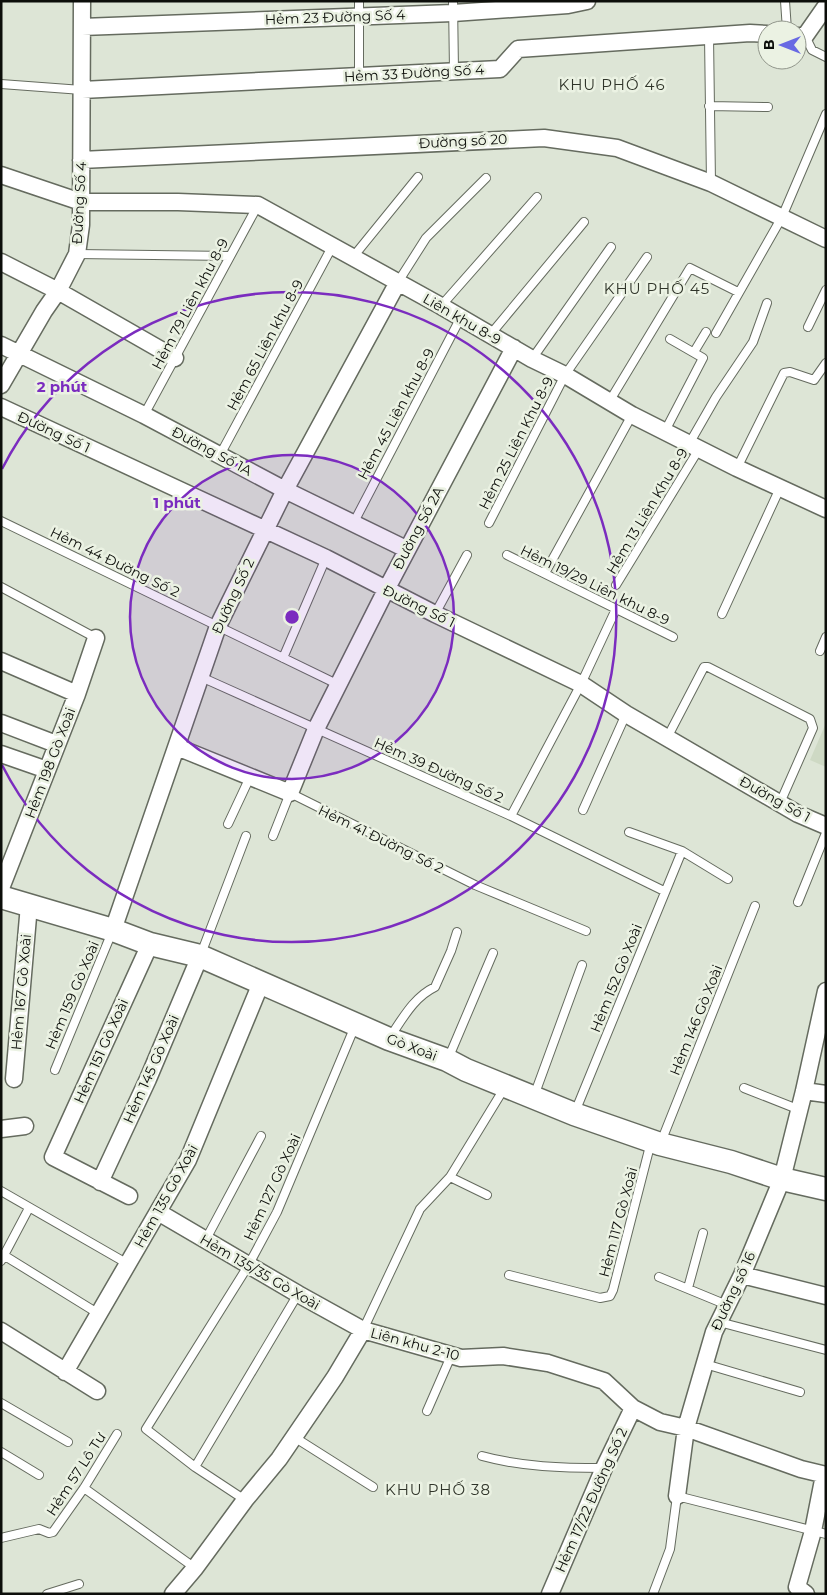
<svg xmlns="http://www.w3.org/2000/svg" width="827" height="1595" viewBox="0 0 827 1595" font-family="Montserrat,sans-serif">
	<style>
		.built { fill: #ced9c4 }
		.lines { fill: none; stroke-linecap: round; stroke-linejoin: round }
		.lane-casing { stroke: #656b5f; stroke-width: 10 }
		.street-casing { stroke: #656b5f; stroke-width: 19 }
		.secondary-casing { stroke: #656b5f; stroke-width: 25 }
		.lane { stroke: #fff; stroke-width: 8 }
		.street { stroke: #fff; stroke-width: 16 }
		.secondary { stroke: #fff; stroke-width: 22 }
		.ring { fill: none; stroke: #7b2cbf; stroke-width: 2.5 }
		.labels { text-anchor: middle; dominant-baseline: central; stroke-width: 5; stroke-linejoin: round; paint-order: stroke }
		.street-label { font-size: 14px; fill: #0c0e0a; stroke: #ebf2e3 }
		.neighbourhood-label { font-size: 15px; letter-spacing: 1px; fill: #30352a; stroke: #ebf2e3 }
		.centre { fill: #7b2cbf; stroke: #ebf2e3; stroke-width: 2.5 }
		.ring-label { font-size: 15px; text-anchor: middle; font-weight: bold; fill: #7b2cbf; stroke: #ebf2e3; stroke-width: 5; stroke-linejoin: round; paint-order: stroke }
	</style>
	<rect width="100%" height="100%" fill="#dde5d6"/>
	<!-- built -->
	<path class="built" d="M826,723V767L810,760Z"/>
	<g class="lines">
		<defs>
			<path id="lane" d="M359,1V76
				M453,1L454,71
				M785,1L787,30
				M709,36L711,183
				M805,36L812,50L826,57
				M1,84L82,90
				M709,106L768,107
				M77,254L230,256
				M353,257L418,177
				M398,282L426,238L486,178
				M441,306L537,197
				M808,327L826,290
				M716,333L782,217L826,114
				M490,335L584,222
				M694,352L706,332
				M532,359L611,247
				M609,402L690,268L738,292
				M144,415L258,205
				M665,431L703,358L670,339
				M689,444L716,397L753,342L767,303
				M220,455L332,247
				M737,468L784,373L790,372L814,380L826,363
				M1,521L339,685
				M354,522L461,317
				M489,523L565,375L647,257
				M507,555L673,637
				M545,573L632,415
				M616,585L699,449
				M1,587L96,638
				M435,614L467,555
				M722,614L780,488
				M820,651L826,637
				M283,658L326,558
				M201,677L511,816L664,891
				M667,738L704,667H708L810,719L813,728L780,803
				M583,810L626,714
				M511,816L581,684L616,609
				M228,824L250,777
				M629,832L682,851L728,879
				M273,836L290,793L475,885L586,931
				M798,902L826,833
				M201,954L246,836
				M390,1037C403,1018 414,997 435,987L451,951L457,932
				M448,1059L493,953
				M55,1070L112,932
				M744,1088L800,1110
				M534,1096L582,965
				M575,1112L682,851
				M661,1142L755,906
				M450,1177L487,1195
				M1,1191L128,1264
				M205,1241L261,1136
				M5,1256L99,1314
				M1,1261L29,1208
				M509,1275L600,1298L610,1296L613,1290L651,1142
				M659,1277L727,1305
				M688,1288L703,1233
				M719,1322L826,1350
				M363,1330L420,1209L450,1177L505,1087
				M705,1364L800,1392
				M1,1403L68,1442
				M427,1411L451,1356
				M294,1437L373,1487
				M1,1452L39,1475
				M482,1456C522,1467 563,1468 604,1468
				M195,1467L298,1294
				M84,1488L195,1568
				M245,1500L195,1467L146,1429L248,1266L277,1212L355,1026
				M1,1538L39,1529L49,1533L53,1532L84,1488L117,1434
				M47,1594L79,1584
				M653,1594L670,1549L677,1496L826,1534"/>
			<path id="street" d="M82,27L453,13L568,5L587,1
				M797,36H805L826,6
				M82,90L500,69L518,49L750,33L767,34
				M81,160L544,138L617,148L711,183L826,239
				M1,175L81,202H178L258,205L441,306L532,359L565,375L632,415L737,468L826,509
				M1,262L58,291L175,358
				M1,345L144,415L285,490L406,549
				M1,385L44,311L58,291L77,254L81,225L82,1
				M1,407L326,558L435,614L581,684L626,714L798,814L826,826
				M1,661L77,694
				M1,723L56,744
				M177,747L290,793L316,729L386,590L514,348
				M1,754L47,770
				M1,888L77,694L96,638
				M113,930L218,626L285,490L398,282
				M14,1079L29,905
				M804,1091L826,1094
				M1,1129L25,1126
				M100,1182L148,1079L200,956
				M129,1196L53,1157L150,944
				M158,1212L298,1294L363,1330L461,1358L503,1356L548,1363L604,1381L633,1408L660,1422L686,1428L801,1469L826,1475
				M742,1275L826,1296
				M1,1331L97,1391
				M65,1372L188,1160L261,983
				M677,1496L686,1428L714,1332L742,1275L782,1179L804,1091L826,991
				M173,1594L195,1568L245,1500L279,1459L335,1377L363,1330
				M550,1594L604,1468L633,1408
				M806,1594L797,1587L813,1531L824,1475"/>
			<path id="secondary" d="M1,897L113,930L150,944L200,956L389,1039L447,1060L466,1070L574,1114L660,1144L731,1162L782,1179L826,1189"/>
		</defs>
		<!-- lane casing -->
		<use href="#lane" class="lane-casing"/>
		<!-- street casing -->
		<use href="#street" class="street-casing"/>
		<!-- secondary casing -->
		<use href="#secondary" class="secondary-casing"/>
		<!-- lane -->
		<use href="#lane" class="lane"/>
		<!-- street -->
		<use href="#street" class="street"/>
		<!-- secondary -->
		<use href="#secondary" class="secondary"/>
	</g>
	<!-- distance rings -->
	<circle cx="292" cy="617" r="162" fill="#7b2cbf" fill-opacity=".12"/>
	<g class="ring">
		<circle cx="292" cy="617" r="162"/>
		<path d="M2 469A325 325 0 1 1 2 765"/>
	</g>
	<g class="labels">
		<!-- street labels -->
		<g class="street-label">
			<text transform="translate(335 17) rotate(-2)">Hẻm 23 Đường Số 4</text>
			<text transform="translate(414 73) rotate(-3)">Hẻm 33 Đường Số 4</text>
			<text transform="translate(463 141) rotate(-3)">Đường số 20</text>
			<text transform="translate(79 203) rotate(-87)">Đường Số 4</text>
			<text transform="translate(190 304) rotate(-62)">Hẻm 79 Liên khu 8-9</text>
			<text transform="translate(462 319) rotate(30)">Liên khu 8-9</text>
			<text transform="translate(265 345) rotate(-62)">Hẻm 65 Liên khu 8-9</text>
			<text transform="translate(396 414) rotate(-62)">Hẻm 45 Liên khu 8-9</text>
			<text transform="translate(54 432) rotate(25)">Đường Số 1</text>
			<text transform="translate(516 443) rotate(-63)">Hẻm 25 Liên Khu 8-9</text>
			<text transform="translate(212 451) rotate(28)">Đường Số 1A</text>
			<text transform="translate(647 511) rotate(-59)">Hẻm 13 Liên Khu 8-9</text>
			<text transform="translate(418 528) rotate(-62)">Đường Số 2A</text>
			<text transform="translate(115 562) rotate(26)">Hẻm 44 Đường Số 2</text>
			<text transform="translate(595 585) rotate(26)">Hẻm 19/29 Liên khu 8-9</text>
			<text transform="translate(233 596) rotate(-65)">Đường Số 2</text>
			<text transform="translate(419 606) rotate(26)">Đường Số 1</text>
			<text transform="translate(50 763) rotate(-69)">Hẻm 198 Gò Xoài</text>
			<text transform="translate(439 770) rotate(24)">Hẻm 39 Đường Số 2</text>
			<text transform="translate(775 799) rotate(29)">Đường Số 1</text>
			<text transform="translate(381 839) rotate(26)">Hẻm 41 Đường Số 2</text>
			<text transform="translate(616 978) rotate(-68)">Hẻm 152 Gò Xoài</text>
			<text transform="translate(21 992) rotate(-85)">Hẻm 167 Gò Xoài</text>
			<text transform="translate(72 995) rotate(-67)">Hẻm 159 Gò Xoài</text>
			<text transform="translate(696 1020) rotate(-68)">Hẻm 146 Gò Xoài</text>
			<text transform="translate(412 1047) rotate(21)">Gò Xoài</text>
			<text transform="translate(101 1051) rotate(-66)">Hẻm 151 Gò Xoài</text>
			<text transform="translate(151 1069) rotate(-66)">Hẻm 145 Gò Xoài</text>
			<text transform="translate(272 1187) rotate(-65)">Hẻm 127 Gò Xoài</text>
			<text transform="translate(166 1196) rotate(-61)">Hẻm 135 Gò Xoài</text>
			<text transform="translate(618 1222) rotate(-75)">Hẻm 117 Gò Xoài</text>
			<text transform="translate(260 1272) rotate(30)">Hẻm 135/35 Gò Xoài</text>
			<text transform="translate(733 1291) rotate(-65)">Đường số 16</text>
			<text transform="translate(415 1344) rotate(15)">Liên khu 2-10</text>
			<text transform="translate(76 1474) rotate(-57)">Hẻm 57 Lô Tư</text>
			<text transform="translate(591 1500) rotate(-66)">Hẻm 17/22 Đường Số 2</text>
		</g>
		<!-- neighbourhood labels -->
		<g class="neighbourhood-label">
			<text x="612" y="84">KHU PHỐ 46</text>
			<text x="657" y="288">KHU PHỐ 45</text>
			<text x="438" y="1489">KHU PHỐ 38</text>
		</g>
	</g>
	<circle cx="292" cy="617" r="8" class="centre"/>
	<g class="ring-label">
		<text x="62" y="392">2 phút</text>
		<text x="177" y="508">1 phút</text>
	</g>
	<!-- border -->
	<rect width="827" height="1595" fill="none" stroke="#0c0e0a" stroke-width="5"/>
	<!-- north arrow -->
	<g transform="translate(782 45) rotate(270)"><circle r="24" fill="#ebf2e3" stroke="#92978c"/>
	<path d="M0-4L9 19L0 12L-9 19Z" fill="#6869e3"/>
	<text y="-8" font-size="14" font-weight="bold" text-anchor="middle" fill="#0c0e0a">B</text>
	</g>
</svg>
